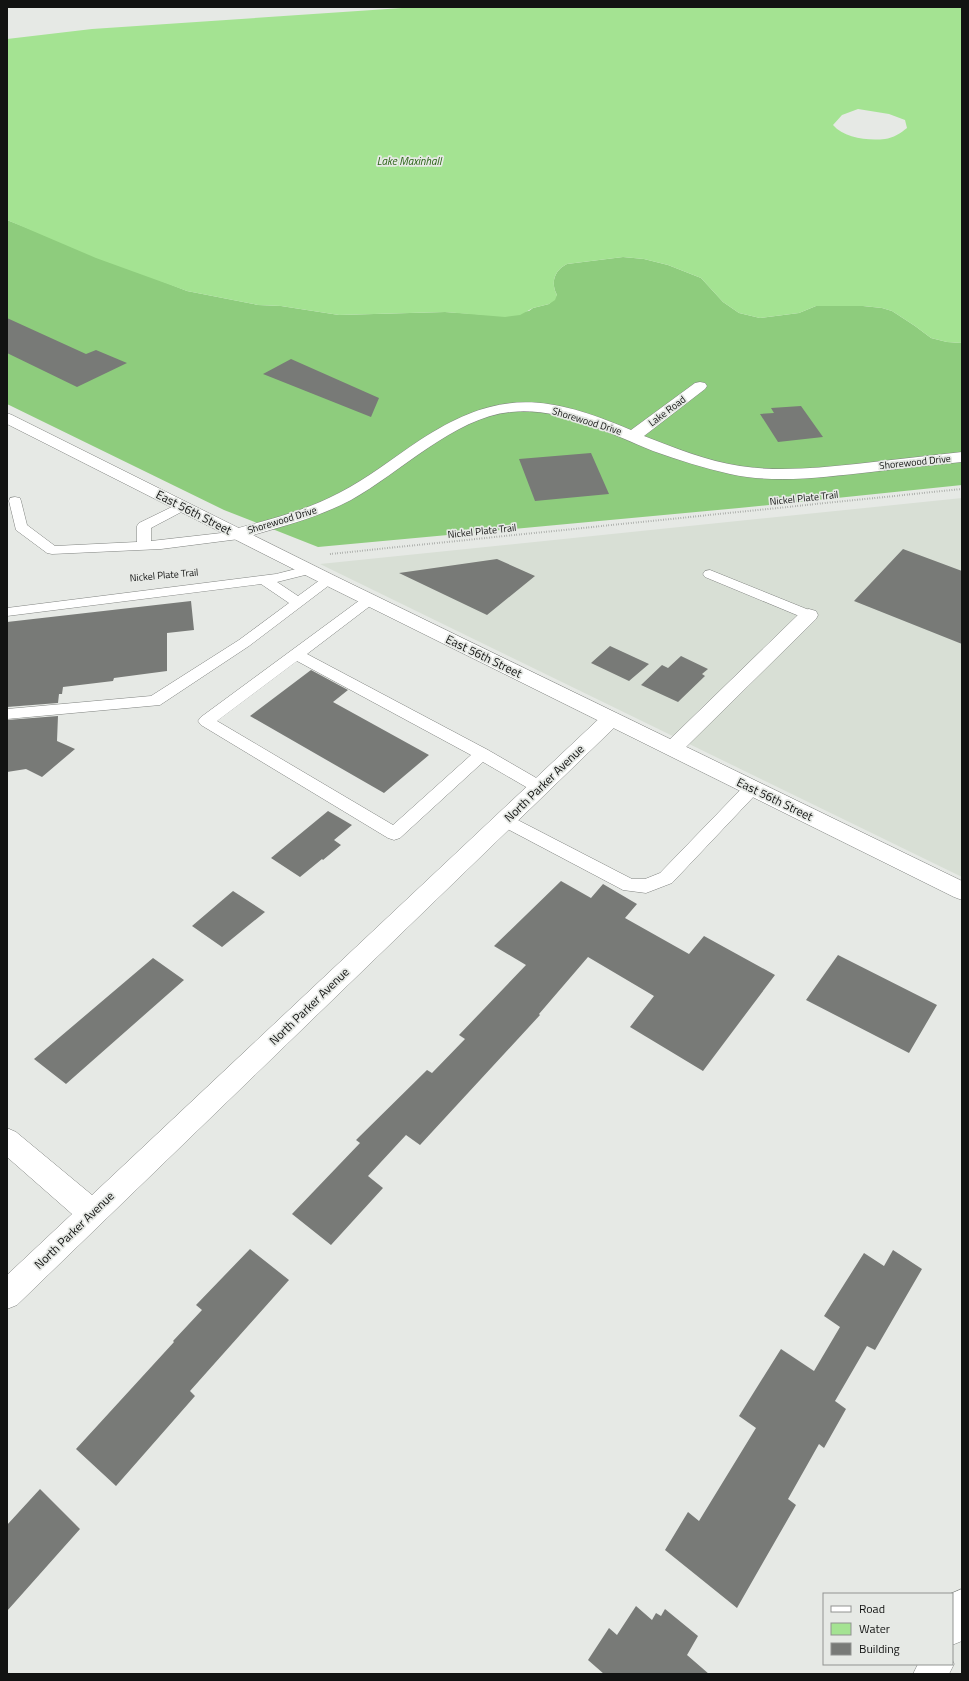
<svg xmlns="http://www.w3.org/2000/svg" width="969" height="1681" viewBox="0 0 969 1681" font-family="'Titillium Web',sans-serif">
	<style>
		.built { fill: #d8dfd5 }
		.forest { fill: #8ecc7d }
		.water { fill: #a4e392; fill-rule: evenodd }
		.building { fill: #787a77 }
		.lines { fill: none; stroke-linecap: round; stroke-linejoin: round }
		.lane-casing { stroke: #808380; stroke-width: 1 }
		.street-casing { stroke: #808380; stroke-width: 1 }
		.secondary-casing { stroke: #808380; stroke-width: 1 }
		.path { stroke: #7d7f7c; stroke-width: 2; stroke-dasharray: 0.5 2; stroke-linecap: butt }
		.lane { fill: #fff; fill-rule: evenodd }
		.street { fill: #fff; fill-rule: evenodd }
		.secondary { fill: #fff; fill-rule: evenodd }
		.labels { text-anchor: middle; dominant-baseline: central; stroke-width: 3.5; stroke-linejoin: round; paint-order: stroke }
		.far-street-label { font-size: 10px; fill: #121312; stroke: #e6e9e5 }
		.far-water-label { font-size: 11px; font-style: italic; fill: #296214; stroke: #e6e9e5 }
		.street-label { font-size: 12px; fill: #121312; stroke: #e6e9e5 }
	</style>
	<rect width="100%" height="100%" fill="#e6e9e5"/>
	<!-- built -->
	<path class="built" d="M962,498V877L320,564Z"/>
	<!-- forest -->
	<path class="forest" d="M7,220L187,291L258,305L281,306L339,315L445,312L490,315L529,311L533,308L549,304L557,295C550,282 555,270 567,264L623,257L644,259L668,265L701,278L723,302L739,313L760,318L799,313L816,306H863L882,308L892,311L915,326L931,338L947,342L962,343V485L739,508L318,547L224,510L7,404Z"/>
	<!-- water -->
	<path class="water" d="M417,7H962V343L947,342L931,338L915,326L892,311L882,308L863,306H816L799,313L760,318L739,313L723,302L701,278L668,265L644,259L623,257L567,264C555,270 550,282 557,295L555,300L549,304L533,308L520,315L505,317L445,312L339,315L281,306L258,305L187,291L96,258L7,220V39L92,29ZM858,109L889,114L905,120L907,128C901,133 893,138 885,139C868,141 844,138 833,125L842,115Z"/>
	<!-- building -->
	<path class="building" d="M7,318L86,354L96,350L127,363L77,387L7,353Z
		M291,359L379,398L371,417L263,374Z
		M801,406L823,437L778,442L760,414L774,413L771,408Z
		M591,453L609,494L535,501L519,459Z
		M903,549L962,571V644L854,601Z
		M497,559L535,576L487,615L399,573Z
		M191,601L194,630L167,633V671L114,678L113,681L63,687L62,694H59L58,703L7,707V622Z
		M610,646L649,664L629,681L591,663Z
		M681,656L708,669L702,674L705,676L678,702L641,685L662,665L668,668Z
		M311,670L348,690L333,702L429,755L384,793L250,716Z
		M58,716L57,741L75,749L42,777L26,769L7,772V720Z
		M328,811L352,825L334,840L341,845L323,860L322,859L300,877L271,858Z
		M561,881L591,898L603,884L637,904L625,918L689,954L704,936L775,975L703,1071L630,1027L654,996L588,957L539,1014L540,1015L420,1145L406,1135L368,1176L383,1188L331,1245L292,1214L360,1143L356,1140L427,1070L432,1073L465,1039L459,1035L526,965L494,946Z
		M233,891L265,912L222,947L192,926Z
		M838,955L937,1005L909,1053L806,1000Z
		M153,958L184,980L66,1084L34,1059Z
		M250,1249L289,1280L190,1391L195,1396L116,1486L76,1449L174,1342L173,1341L202,1310L196,1305Z
		M893,1250L922,1269L875,1350L867,1346L835,1401L846,1409L824,1448L819,1444L788,1499L796,1505L737,1608L665,1550L688,1512L699,1521L756,1428L739,1416L781,1349L814,1371L840,1327L824,1316L864,1253L884,1266Z
		M40,1489L80,1529L7,1611V1525Z
		M636,1606L652,1620L656,1613L661,1616L665,1609L698,1636L687,1655L709,1674H604L588,1660L609,1628L617,1635Z"/>
	<g class="lines">
		<defs>
			<path id="lane" d="M15,497L20,498L21,501L27,525L55,546L137,542V526L139,523L182,502L187,503L188,506L187,509L151,528V541L239,531L244,532L246,535L244,538L239,539L161,549L52,554L47,553L16,530L9,501L10,498Z
				M308,566L313,567L315,570L313,573L277,582L298,596L324,577L329,576L334,577L336,580L249,646L160,705L7,719V709L151,696L239,640L289,603L261,584L7,616V608L276,574Z
				M710,570L814,612L816,615L814,618L809,619L804,618L705,577L703,574L705,571Z
				M369,596L374,597L376,600L374,603L307,654L488,750L545,783L547,787L545,791L539,793L533,791L483,762L400,838L394,840L388,838L201,725L198,721L201,717L364,597ZM297,661L471,755L393,825L217,721Z
				M752,782L758,784L760,788L758,792L672,883L646,893L623,890L498,824L496,820L498,816L504,814L510,816L632,879H645L660,873L746,784Z"/>
			<path id="street" d="M700,382L705,383L707,386L705,389L644,436C675,448 707,461 740,466C779,472 817,468 856,464C891,460 927,456 962,452V462C932,465 901,468 871,472C824,477 776,484 730,474C704,468 678,460 653,451C608,433 561,407 511,412C455,417 400,473 351,500C317,518 280,527 243,538L237,539L231,538L228,534L231,530C268,520 305,511 339,493C368,478 393,458 420,440C500,388 547,395 631,430L695,383Z
				M809,609L816,611L818,615L816,619L680,753L673,755L666,753L663,748L666,743L802,611Z
				M611,712L618,714L621,719L618,724L17,1305L7,1309V1275L72,1214L7,1157V1128L16,1132L92,1195L604,714Z
				M962,1589V1641L952,1645V1594H950Z
				M952,1660L954,1664L949,1674H913L918,1664H952Z"/>
			<path id="secondary" d="M7,413L12,415L335,576L962,881V900L954,897L323,584L7,424Z"/>
		</defs>
		<!-- lane casing -->
		<use href="#lane" class="lane-casing"/>
		<!-- street casing -->
		<use href="#street" class="street-casing"/>
		<!-- secondary casing -->
		<use href="#secondary" class="secondary-casing"/>
		<!-- path -->
		<path class="path" d="M330,554L962,489"/>
		<!-- lane -->
		<use href="#lane" class="lane"/>
		<!-- street -->
		<use href="#street" class="street"/>
		<!-- secondary -->
		<use href="#secondary" class="secondary"/>
	</g>
	<g class="labels">
		<!-- far-street labels -->
		<g class="far-street-label">
			<text transform="translate(667 411) rotate(-37)">Lake Road</text>
			<text transform="translate(587 421) rotate(17)">Shorewood Drive</text>
			<text transform="translate(915 462) rotate(-6)">Shorewood Drive</text>
			<text transform="translate(804 498) rotate(-6)">Nickel Plate Trail</text>
			<text transform="translate(282 520) rotate(-17)">Shorewood Drive</text>
			<text transform="translate(482 531) rotate(-6)">Nickel Plate Trail</text>
			<text transform="translate(164 575) rotate(-5)">Nickel Plate Trail</text>
		</g>
		<!-- far-water labels -->
		<g class="far-water-label">
			<text x="409" y="161">Lake Maxinhall</text>
		</g>
		<!-- street labels -->
		<g class="street-label">
			<text transform="translate(194 512) rotate(27)">East 56th Street</text>
			<text transform="translate(484 656) rotate(26)">East 56th Street</text>
			<text transform="translate(544 783) rotate(-44)">North Parker Avenue</text>
			<text transform="translate(775 799) rotate(26)">East 56th Street</text>
			<text transform="translate(309 1006) rotate(-44)">North Parker Avenue</text>
			<text transform="translate(74 1230) rotate(-44)">North Parker Avenue</text>
		</g>
	</g>
	<!-- border -->
	<rect width="969" height="1681" fill="none" stroke="#121312" stroke-width="16"/>
	<!-- legend -->
	<rect x="823" y="1593" width="130" height="72" fill="#e6e9e5" stroke="#919391"/>
	<rect x="831" y="1606" width="20" height="6" fill="#ffffff" stroke="#919391"/>
	<text x="859" y="1613" font-size="12" fill="#121312">Road</text>
	<rect x="831" y="1623" width="20" height="12" fill="#a4e392" stroke="#919391"/>
	<text x="859" y="1633" font-size="12" fill="#121312">Water</text>
	<rect x="831" y="1643" width="20" height="12" fill="#787a77" stroke="#919391"/>
	<text x="859" y="1653" font-size="12" fill="#121312">Building</text>
</svg>
